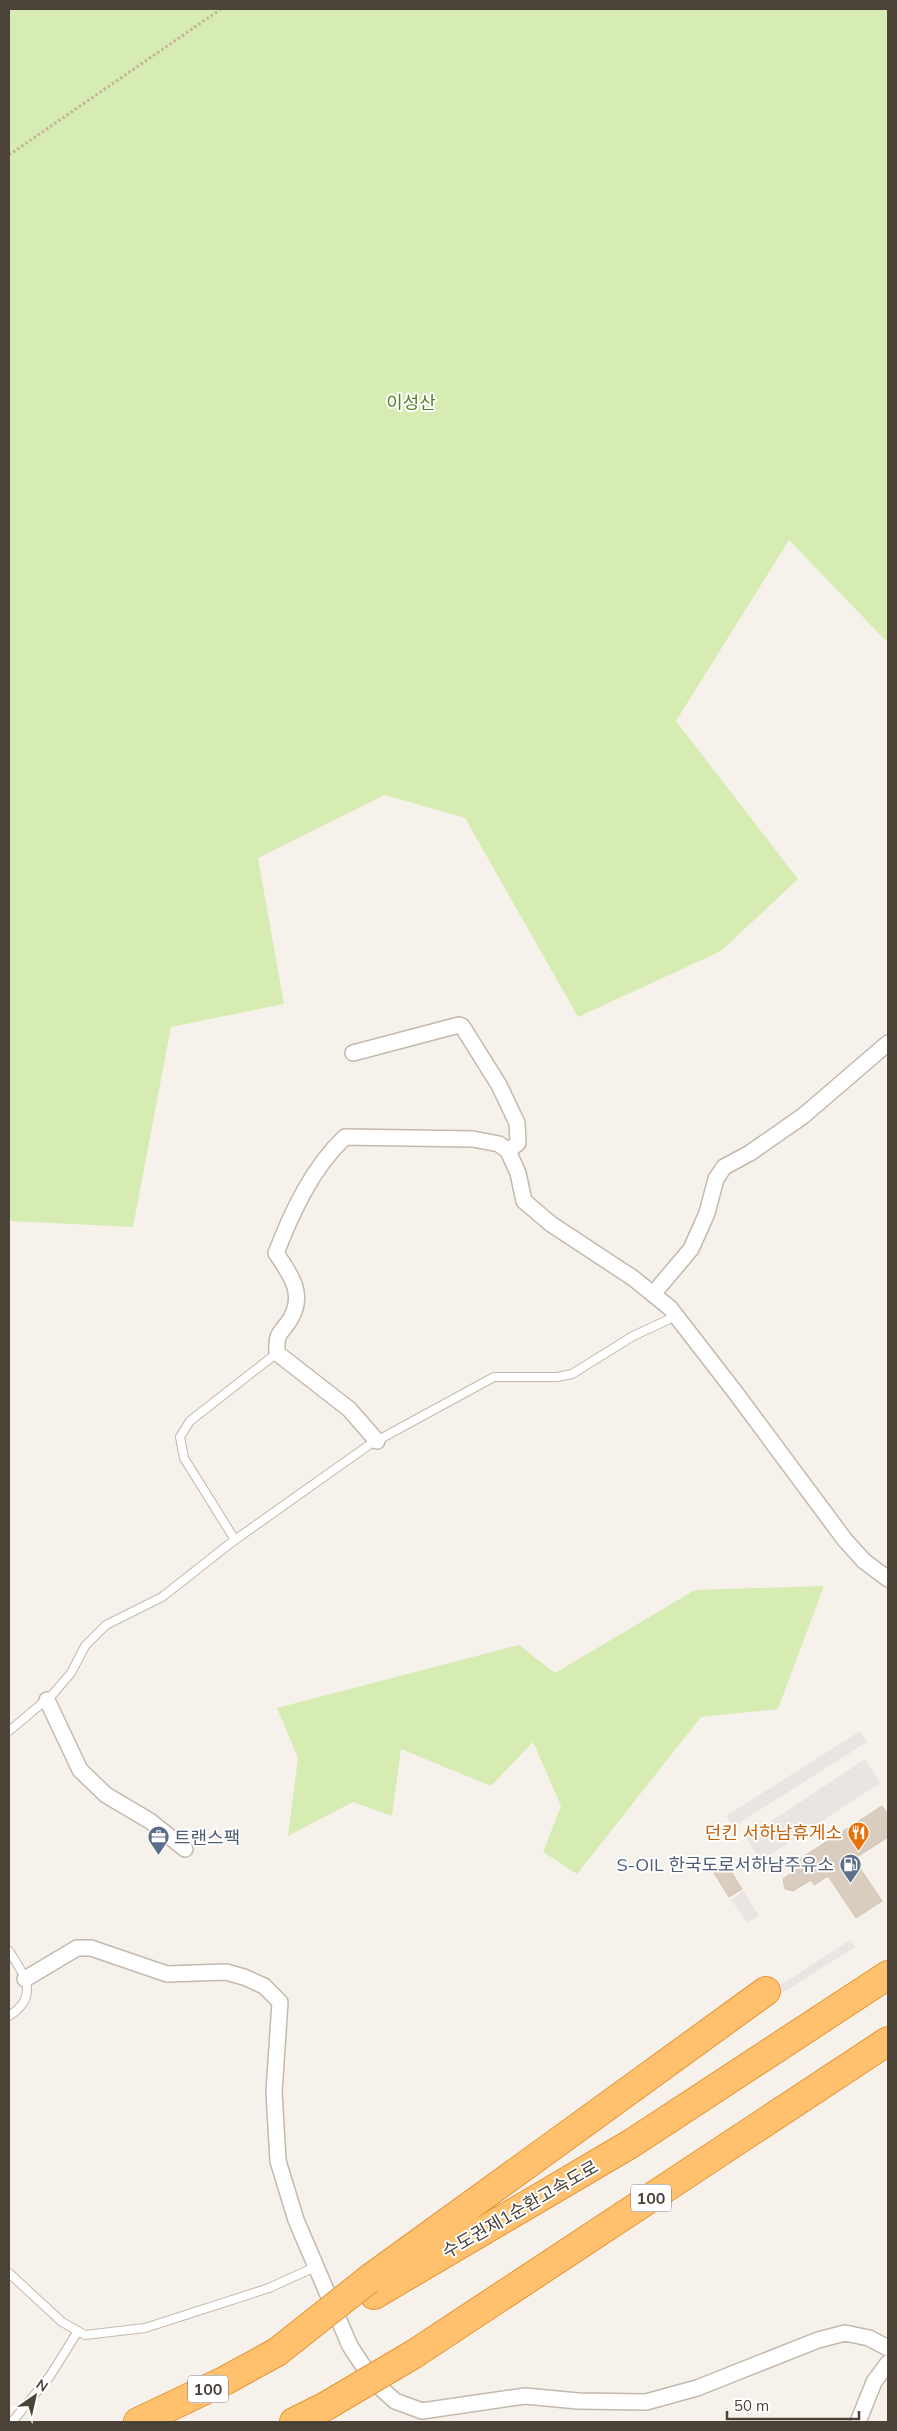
<svg xmlns="http://www.w3.org/2000/svg" width="897" height="2431" viewBox="0 0 897 2431" font-family="Mulish,'Noto Sans KR',sans-serif">
	<style>
		.green { fill: #d7ecb2 }
		.parking { fill: #e8e5e3 }
		.building { fill: #d9cdc0; stroke: #d4c4b2 }
		.lines { fill: none; stroke-linecap: round; stroke-linejoin: round }
		.lane-casing { stroke: #c3b9ad; stroke-width: 10 }
		.street-casing { stroke: #c3b9ad; stroke-width: 18 }
		.highway-casing { stroke: #e79535; stroke-width: 30 }
		.path { stroke: #c5b39d; stroke-width: 3; stroke-dasharray: 2.5 2.5; stroke-linecap: butt }
		.lane { stroke: #fff; stroke-width: 8 }
		.street { stroke: #fff; stroke-width: 15 }
		.highway { stroke: #ffc16e; stroke-width: 28 }
		.highway-bridge-casing { stroke: #e79535; stroke-width: 30; stroke-linecap: butt }
		.highway-bridge { stroke: #ffc16e; stroke-width: 28 }
		.labels { text-anchor: middle; dominant-baseline: central; stroke-width: 4; stroke-linejoin: round; paint-order: stroke }
		.shield { fill: #fff; stroke: #817b74; stroke-width: 1 }
		.shield-label { font-size: 16px; font-weight: bold; fill: #4b4238 }
		.park-label { font-size: 18px; fill: #528226; stroke: #fff }
		.food-label { font-size: 18px; fill: #c56008; stroke: #fff; text-anchor: end }
		.service-label { font-size: 18px; fill: #4e5e75; stroke: #fff; text-anchor: start }
		.street-label { font-size: 18px; fill: #4b4238; stroke: #fff }
	</style>
	<rect width="100%" height="100%" fill="#f6f2eb"/>
	<!-- green -->
	<path class="green" d="M9,9H888V643L789,540L676,721L798,879L721,951L578,1017L465,818L385,795L258,858L284,1004L171,1027L133,1227L9,1221Z
		M824,1586L778,1709L701,1717L577,1874L543,1852L561,1806L533,1742L491,1786L401,1749L392,1816L353,1802L288,1836L298,1758L277,1708L519,1645L555,1673L695,1590Z"/>
	<!-- parking -->
	<path class="parking" d="M860,1731L867,1742L733,1827L726,1816Z
		M865,1759L880,1783L761,1861L746,1838Z
		M743,1891L759,1915L748,1923L731,1900Z
		M850,1940L855,1947L782,1993L778,1987Z"/>
	<!-- building -->
	<path class="building" d="M882,1806L888,1815V1837L854,1859L882,1901L856,1918L828,1876L814,1885L811,1880L793,1891L785,1889L783,1879L802,1865L798,1860Z
		M727,1865L742,1889L729,1897L714,1873Z"/>
	<g class="lines">
		<defs>
			<path id="lane" d="M235,1540L184,1458L180,1437L190,1421L277,1353
				M9,1731L52,1695L71,1673L85,1646L106,1625L162,1597L232,1542L369,1445L494,1377H557L572,1374L633,1336L676,1316
				M9,1951C25,1976 40,1996 9,2016
				M9,2273L62,2322L85,2335L145,2328L269,2288L315,2267
				M12,2422L50,2376L78,2331"/>
			<path id="street" d="M353,1053L459,1025L462,1026L499,1085L517,1123L518,1143L508,1151
				M653,1294L691,1249L707,1213L716,1179L724,1167L750,1153L803,1116L888,1043
				M377,1441L349,1409L277,1353C276,1330 281,1335 291,1318C305,1293 290,1274 276,1253C292,1212 312,1168 345,1137L473,1139L499,1144L508,1151L518,1173L524,1201L551,1224L633,1278L670,1308L735,1392L845,1540L864,1561L888,1579
				M47,1700L80,1770L106,1795L150,1821L185,1849
				M25,1979L77,1948H91L167,1974L226,1972L244,1977L264,1986L280,2002L274,2092L278,2161L296,2220L350,2346L373,2381L395,2401L422,2411L525,2396L578,2401L646,2402L697,2388L818,2340L845,2333L869,2338L888,2348
				M858,2422L874,2382L888,2363"/>
			<path id="highway" d="M369,2279L766,1991
				M374,2295L632,2143L888,1975
				M414,2354L888,2041
				M138,2422L226,2380L277,2352
				M294,2422L326,2406"/>
		</defs>
		<!-- lane casing -->
		<use href="#lane" class="lane-casing"/>
		<!-- street casing -->
		<use href="#street" class="street-casing"/>
		<!-- highway casing -->
		<use href="#highway" class="highway-casing"/>
		<!-- path -->
		<path class="path" d="M9,155L221,9"/>
		<!-- lane -->
		<use href="#lane" class="lane"/>
		<!-- street -->
		<use href="#street" class="street"/>
		<!-- highway -->
		<use href="#highway" class="highway"/>
		<defs>
			<path id="highway-bridge" d="M277,2352L368,2280
				M326,2406L414,2354"/>
		</defs>
		<!-- highway-bridge casing -->
		<use href="#highway-bridge" class="highway-bridge-casing"/>
		<!-- highway-bridge -->
		<use href="#highway-bridge" class="highway-bridge"/>
	</g>
	<!-- icons -->
	<defs>
		<symbol id="restaurant-pin" viewBox="-11 -11 22 30"><path d="M0 17L-7.5 6A9.5 9.5 0 1 1 7.5 6Z" fill="#e8710a" stroke="#fff"/><path d="M-5-6h1v4h1v-4h1v4h1v-4h1v5L-1.5 .5V6h-2V.5L-5-1ZM5-6V6H3V1.5H1.5Q1.5-4 5-6Z" fill="#fff"/></symbol>
		<symbol id="office-pin" viewBox="-11 -11 22 30"><path d="M0 17L-7.5 6A9.5 9.5 0 1 1 7.5 6Z" fill="#5c6f8a" stroke="#fff"/><path d="M-6-3h4V-5.5h4V-3h4V5H-6ZM-1-4.5V-3h2v-1.5ZM-6 0V1H6V0Z" fill="#fff"/></symbol>
		<symbol id="fuel-pin" viewBox="-11 -11 22 30"><path d="M0 17L-7.5 6A9.5 9.5 0 1 1 7.5 6Z" fill="#5c6f8a" stroke="#fff"/><path d="M-5.5-6h7V0h2V4h1.3V-2.5L3-4.5l.8-.8L6-3V5H2.5V1h-1V6h-7ZM-4.2-4.7v3.2H.2V-4.7Z" fill="#fff"/></symbol>
	</defs>
	<g fill-rule="evenodd">
		<use href="#restaurant-pin" x="846" y="1820" width="25" height="34"/>
		<use href="#office-pin" x="146" y="1824" width="25" height="34"/>
		<use href="#fuel-pin" x="838" y="1852" width="25" height="34"/>
	</g>
	<g class="labels">
		<!-- shield labels -->
		<g class="shield">
			<rect x="631" y="2184.5" width="40" height="27" rx="4"/>
			<rect x="188" y="2375.5" width="40" height="27" rx="4"/>
		</g>
		<g class="shield-label">
			<text x="651" y="2198">100</text>
			<text x="208" y="2389">100</text>
		</g>
		<!-- park labels -->
		<g class="park-label">
			<text x="411" y="402">이성산</text>
		</g>
		<!-- food labels -->
		<g class="food-label">
			<text x="842" y="1832">던킨 서하남휴게소</text>
		</g>
		<!-- service labels -->
		<g class="service-label">
			<text x="174" y="1837">트랜스팩</text>
			<text x="834" y="1864" text-anchor="end">S-OIL 한국도로서하남주유소</text>
		</g>
		<!-- street labels -->
		<g class="street-label">
			<text transform="translate(520 2209) rotate(-30)">수도권제1순환고속도로</text>
		</g>
	</g>
	<!-- border -->
	<rect width="897" height="2431" fill="none" stroke="#4b4238" stroke-width="20"/>
	<!-- north arrow -->
	<g transform="translate(35 2396) rotate(34)" stroke="#ffffff" stroke-width="4" paint-order="stroke">
	<path d="M0-4L9 19L0 12L-9 19Z" fill="#4b4238"/>
	<text y="-8" font-size="14" font-weight="bold" text-anchor="middle" fill="#4b4238">N</text>
	</g>
	<!-- scale -->
	<path d="M727 2411v8h132v-8" fill="none" stroke="#4b4238" stroke-width="2.5"/>
	<text x="734" y="2411" font-size="15" fill="#4b4238" stroke="#ffffff" stroke-width="4" paint-order="stroke">50 m</text>
</svg>
